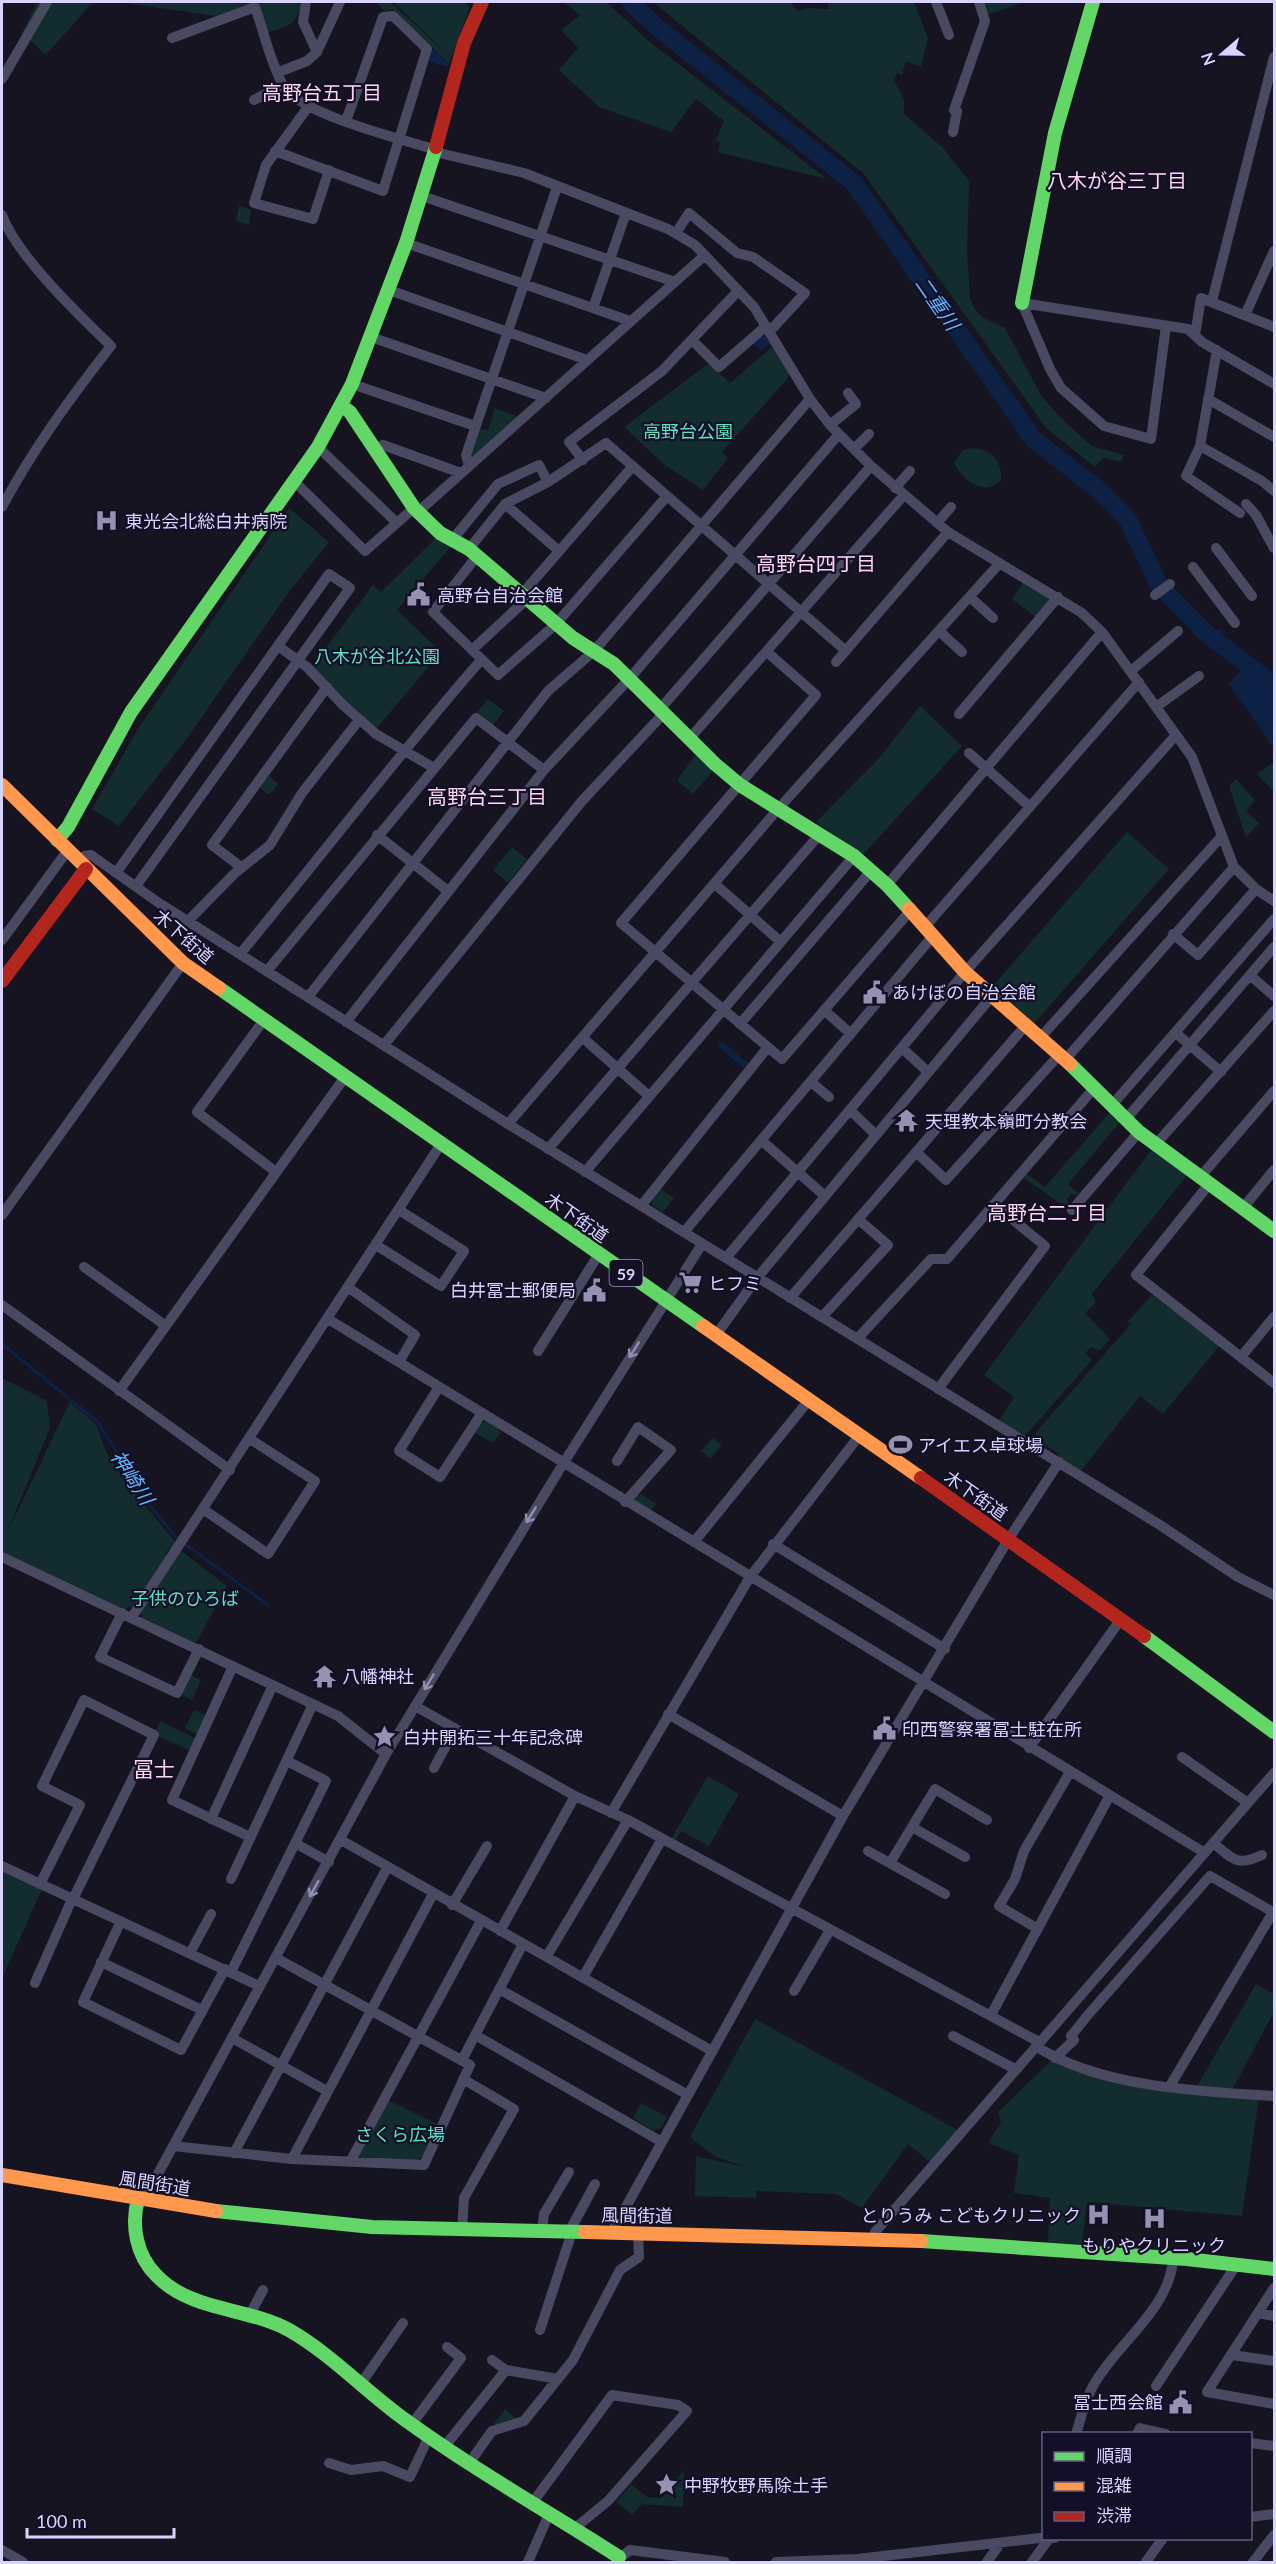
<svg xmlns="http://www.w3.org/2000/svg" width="1276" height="2564" viewBox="0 0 1276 2564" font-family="Lato,'Noto Sans JP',sans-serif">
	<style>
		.green { fill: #132c2d }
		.water { fill: #0d2144 }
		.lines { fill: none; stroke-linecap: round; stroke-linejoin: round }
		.stream { stroke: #0d2144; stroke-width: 3 }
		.river { stroke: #0d2144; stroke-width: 18 }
		.street { stroke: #4a4962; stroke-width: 10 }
		.fast { stroke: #63d668; stroke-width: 14 }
		.slow { stroke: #ff974d; stroke-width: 14 }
		.jam { stroke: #b3261e; stroke-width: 14 }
		.oneway { stroke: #928eb0 }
		.labels { text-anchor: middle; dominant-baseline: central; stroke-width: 4.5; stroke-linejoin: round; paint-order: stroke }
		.shield { fill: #130f26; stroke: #9e99be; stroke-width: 1.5 }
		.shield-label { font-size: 16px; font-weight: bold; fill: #d9d4ff }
		.park-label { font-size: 18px; fill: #5fe0c0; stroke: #130f26 }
		.poi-label { font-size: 18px; fill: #d9d4ff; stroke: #130f26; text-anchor: start }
		.street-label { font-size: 18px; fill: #d9d4ff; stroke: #130f26 }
		.neighbourhood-label { font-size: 20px; fill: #ffd6f0; stroke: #130f26 }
		.water-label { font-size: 20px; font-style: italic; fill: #62b6ff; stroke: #130f26 }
		.quarter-label { font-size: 21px; fill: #ffd6f0; stroke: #130f26 }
	</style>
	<rect width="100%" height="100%" fill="#161421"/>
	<!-- green -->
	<path class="green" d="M37,2H93L46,55L22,33Z
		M119,2H255L216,16Z
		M257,2H302C296,24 290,27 268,32Z
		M375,2H390L450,56L393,2H465L470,7L449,64L393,9L385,11Z
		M564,2H606L650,42L827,179L718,152L720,142L716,140L724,121L696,99L671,132L599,107L559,70L578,48L561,30L580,15Z
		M653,2H791L797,11L808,8L829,9L827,2H914L928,38L921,67L906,61L902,75L897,73L894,80L904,99V114L943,148L969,181L967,250L970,298L974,308L982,317L1005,328L1042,397L1065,422L1092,446L1124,455L1121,462L1103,458L1095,467L1046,428L864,174Z
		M983,2H1023L990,14L987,13Z
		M239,206L251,210L249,225L236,221Z
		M774,345L789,373L788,378L722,452L728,458L703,490L666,466L624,427L709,363L730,383Z
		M495,408L519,417L474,457L470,455L479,429L488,430Z
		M973,448C992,450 1002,460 1001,480C984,498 963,480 954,463L963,450Z
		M289,508L329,542L288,593L188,737L119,826L92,809L138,729Z
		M436,538L452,545L397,610L441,652L376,729L344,701L312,666L373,585L381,592Z
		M1023,583L1048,596L1049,601L1036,617L1012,599Z
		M488,699L504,711L492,726L476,713Z
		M920,706L962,746L862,856L816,822L880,757Z
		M698,752L714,770L693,794L677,780Z
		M1274,762V792L1257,774Z
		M269,776L278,784L269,795L260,788Z
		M1236,779L1255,800L1246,811L1259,823L1246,838L1229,786Z
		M1127,832L1169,869L1033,1025L991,988Z
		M512,847L527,859L508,883L493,870Z
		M1110,1112L1120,1122L1068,1184L1080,1195L1071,1194L1067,1199L1071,1206L1068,1209L1024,1178L1027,1174L1045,1187Z
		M1151,1150L1188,1174L1092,1294L1096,1302L1085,1313L1110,1339L1099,1351L1091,1347L1085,1353L1092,1360L1024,1437L998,1422L1014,1397L984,1375Z
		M660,1189L674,1198L663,1212L653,1206L652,1200Z
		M1152,1295L1220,1345L1163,1414L1140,1396L1080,1472L1057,1459L1059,1454L1036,1439V1432L1131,1324L1127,1322Z
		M2,1378L47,1401L50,1428L6,1535L70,1402L96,1424L106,1452L129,1486L176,1543L165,1553L166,1557L134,1605L124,1609L2,1552Z
		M487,1421L498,1428L500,1434L493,1443L475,1433L480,1423Z
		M713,1438L722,1445L710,1459L701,1451Z
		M638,1492L656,1504L649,1514L631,1502Z
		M179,1549L227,1586L196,1643L143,1618L140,1609Z
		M191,1675L201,1680L192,1700L182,1695Z
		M194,1710L208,1716L198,1735L185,1728Z
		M160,1721L196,1739L191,1751L154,1734Z
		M708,1776L739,1794L709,1846L681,1831L675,1841L671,1839Z
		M2,1871L42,1889L2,1978Z
		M1256,1984L1274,1994V2012L1232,2090L1196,2088Z
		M755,2019L958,2130L930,2162L908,2144L862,2208L836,2194L757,2191L756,2198L695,2196L696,2156L749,2168L716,2157L692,2139L691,2135Z
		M1051,2061L1087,2074L1259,2097L1242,2216L1087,2202L1082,2244L1048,2242L1050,2198L1014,2193L1019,2155L988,2143L1001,2122L998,2112Z
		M388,2100L439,2125L423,2156L418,2160L361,2159L358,2156Z
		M641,2103L667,2117L661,2128L654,2131L633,2118Z
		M505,2409L517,2419L495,2425L494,2424Z
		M684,2470L683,2507L642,2504L632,2515L616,2502L631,2484L647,2497L662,2498Z"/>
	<!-- water -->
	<path class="water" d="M433,49L449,64L448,67L428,61Z
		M762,334L768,335L771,343L761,351L753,343Z
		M1243,670L1274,694V748L1228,683Z
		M722,1041L749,1064L744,1069L718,1046Z"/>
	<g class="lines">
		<!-- stream -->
		<path class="stream" d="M1210,636L1221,630
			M2,1344L98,1422L150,1506L177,1538L269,1606"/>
		<!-- river -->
		<path class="river" d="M630,2L658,28L854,183L1034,440L1098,489L1127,518L1159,585L1206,633L1274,685"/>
		<!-- street -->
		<path class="street" d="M306,2L303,22L317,52
			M936,2L949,35
			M172,38L255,7C264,32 270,62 283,85C300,115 402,139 436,150
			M279,72L307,61L317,52L340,2
			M2,79L47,2
			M254,100L283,85
			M308,107L266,165L254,203L313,219L329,170
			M954,110L985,21L979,2
			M953,132L957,111
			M275,151L383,191L427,49L393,16L383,17L346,121
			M435,152L524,173L668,229L695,245L754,307L810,399L830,425L871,466L948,532L1082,613L1102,632L1192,757L1234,867L1256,889L1274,901
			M422,196L675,282
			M2,215C16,255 79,315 111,346C71,397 33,449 2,507
			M676,233L689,213L737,253L753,257L805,293L770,331
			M406,243L630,321
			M389,290L587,360
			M1212,301L1274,57
			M1022,303L1050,369L1061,388L1104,426L1151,439L1166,326
			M1022,303L1188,329L1202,342L1274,384
			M593,308L626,213
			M1245,315L1274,251
			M1195,335L1201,298L1274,327
			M371,337L546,398
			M693,341L719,367L766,326
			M1217,350L1200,446L1186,476L1240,513
			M352,384L475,426
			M1208,399L1274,437
			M830,425L856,404L848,393
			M1200,446L1262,481L1274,491
			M318,447L397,523
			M373,448L383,445L461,473
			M854,449L869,434
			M583,460L569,442L662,371L738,291
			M469,466L466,455L557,187
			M294,481L365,551L414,508
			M895,488L910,471
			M505,504L559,551
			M1246,504L1256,515L1274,548
			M418,512L705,255
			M937,523L951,507
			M453,539L498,484L539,465L548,482
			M1216,548L1252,596
			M469,549L505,504L548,482L606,443L846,651
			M477,556L433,612L498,675L556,624L667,496
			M1193,567L1235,623
			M522,594L633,466
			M1155,595L1170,584
			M970,597L993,618
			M939,631L962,652
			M278,646L307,667L343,705L376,734L434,768
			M472,650L527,599
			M767,652L816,695L621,923L782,1059L910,911
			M836,662L948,532
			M1131,671L1178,631
			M1156,707L1199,676
			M661,708L871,466
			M959,714L1058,597
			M690,738L904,495
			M969,753L1030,807
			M377,835L448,891
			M80,863L84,856L91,855L159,903L508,1124L1160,1525L1238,1577L1274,1595
			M241,867L212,845L327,687
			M116,873L329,574L350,588L136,886
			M715,884L781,942
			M887,885L1102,632
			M188,921L235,873L270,845L302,793L359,720
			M924,928L1139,682
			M1173,934L1198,955L1256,889
			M2,940L68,850
			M240,954C321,857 397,756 481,660
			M267,971L476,718L544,770
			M1251,976L1274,996
			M308,997L548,691L594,651L810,399
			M824,1010L851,1034
			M263,1021L197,1112L276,1172
			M346,1022L544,770L630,678L839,434
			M740,1024L871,871
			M1177,1034L1221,1072
			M583,1038L649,1096
			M1040,1038L1221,837
			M384,1045L582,801L665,712
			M902,1048L928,1072
			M1065,1060L1234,867
			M811,1082L829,1097
			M1112,1105L1274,919
			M850,1110L876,1135
			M1126,1119L1274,947
			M508,1124L778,809L999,564
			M761,1140L825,1196
			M1156,1144L1274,1011
			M548,1149L820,834
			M916,1152L946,1180L1060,1054
			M585,1172L854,856
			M1201,1176L1274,1091
			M1210,1183L1136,1275L1274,1383
			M641,1206L768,1047
			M1243,1208L1274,1170
			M1072,1210L1139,1132
			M2,1215L183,963
			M684,1232L932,937
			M376,1245L441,1286L464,1251L399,1210
			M726,1258L965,972L1176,735
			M84,1267L166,1326
			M349,1288L415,1335L399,1362
			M790,1298L1026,1025
			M2,1305L230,1470
			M822,1317L888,1245L858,1219
			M328,1319L1205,1853
			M716,1335L757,1278L992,996
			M858,1338L931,1259H947L1095,1087
			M538,1351L599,1254
			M1241,1357L1274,1317
			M439,1387L399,1451L440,1477L482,1413
			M938,1389L1045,1246L995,1205
			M119,1391L345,1077
			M617,1461L638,1427L671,1450L625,1502
			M203,1509L268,1554L315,1481L250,1439
			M694,1542L809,1400
			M773,1544L945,1649
			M2,1557L338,1716L386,1754
			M122,1613L100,1657L177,1693L199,1649
			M132,1617L441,1144
			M233,1666L172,1800L250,1837
			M415,1706L575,1796L628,1820L1039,2042
			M668,1714L843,1816
			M1029,1748L1121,1619
			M1182,1757L1248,1803
			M434,1768L455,1729
			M611,1813L750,1577L859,1436
			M211,1819L273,1685
			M912,1827L965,1857
			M341,1840L712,2051
			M295,1843L329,1862
			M1213,1843C1234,1859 1236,1867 1262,1855
			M868,1851L945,1894
			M890,1863L935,1789L987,1820
			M2,1866L259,1986
			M231,1879L313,1704
			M40,1884L80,1805L42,1786L84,1700L154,1735L73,1899
			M452,1905L487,1846
			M121,1921L83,2002L181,2050L225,1969
			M1038,1929L999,1906L1015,1879L1024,1851L1070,1772
			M500,1931L575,1796
			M190,1953L211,1914
			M547,1956L628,1820
			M101,1962L202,2010
			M231,1972L326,1781L287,1761
			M583,1977L662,1839
			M35,1983L72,1899
			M499,1989L688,2095
			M794,1991L830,1930
			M991,2015L1109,1797
			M475,2035L662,2142
			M953,2036L1015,2069
			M232,2038L327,2091
			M1036,2046C1097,2087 1202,2092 1274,2096
			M1055,2058L1074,2040L1071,2036L1087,2016L1210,1876L1273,1912L1170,2086
			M462,2060L523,1944
			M173,2146L292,2159L424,2165L470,2065L276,1958
			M234,2153L387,1868
			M292,2159L433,1894
			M350,2162L481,1921
			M146,2200L147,2194L386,1754L563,1464L702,1244
			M462,2231L464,2198L514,2109L463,2079
			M542,2231L544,2214L569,2172
			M569,2232L595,2184
			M612,2232L843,1816L1008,1540L1059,1462
			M874,2238L875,2232L1274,1773
			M1274,2288L1207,2392L1274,2404
			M1258,2313L1274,2316
			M250,2314L263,2290
			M540,2330L572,2232
			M1232,2355L1274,2361
			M492,2360L506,2370L558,2379
			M360,2385L403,2323
			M1156,2386L1237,2264
			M412,2424L461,2358L447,2347
			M1076,2434C1081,2418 1085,2400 1093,2386C1116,2344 1169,2310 1173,2260
			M1137,2434L1140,2428L1166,2434
			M1250,2443L1274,2446
			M445,2446L506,2370
			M470,2462L492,2431L524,2421L573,2360L620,2270L639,2257L638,2233
			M329,2463L351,2470L383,2466L410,2477L429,2436
			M533,2502L612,2395L678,2405L687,2411L608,2501L575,2528
			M1250,2517L1274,2514
			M2,2550L23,2562
			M616,2561L630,2550L725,2562
			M528,2562L550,2512
			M776,2562L857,2559L1040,2538H1055
			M987,2562L999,2545
			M1032,2562L1048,2540
			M1146,2562L1163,2538
			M1253,2562L1274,2535"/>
		<!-- fast -->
		<path class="fast" d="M1022,303L1055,133L1093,2
			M342,406L350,412L414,508L440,533L469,549L573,638L614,664L715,764L740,785L854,856L887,885L909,909
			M57,840L68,827L131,712L318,447L352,384L406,243L436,147
			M219,988L703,1326
			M1070,1064L1139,1132L1274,1231
			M1144,1636L1274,1732
			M138,2199C131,2225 136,2255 156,2275C191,2312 247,2307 289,2330C331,2354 365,2391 404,2419C473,2469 547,2511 619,2557
			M216,2211L372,2227L585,2232
			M921,2241L1187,2259L1274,2269"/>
		<!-- slow -->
		<path class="slow" d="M2,785L183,963L219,988
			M909,909L965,972L1070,1064
			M703,1326L921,1478
			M2,2175L216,2211
			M585,2232L921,2241"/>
		<!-- jam -->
		<path class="jam" d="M436,147L464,43L482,2
			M2,981L86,869
			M921,1478L1144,1636"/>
	</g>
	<!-- one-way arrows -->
	<defs><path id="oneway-shaft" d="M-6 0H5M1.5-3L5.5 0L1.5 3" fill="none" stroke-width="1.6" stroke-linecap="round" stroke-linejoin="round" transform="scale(1.5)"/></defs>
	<g class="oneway">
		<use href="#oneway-shaft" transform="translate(634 1350) rotate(122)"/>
		<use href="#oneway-shaft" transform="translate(531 1515) rotate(122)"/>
		<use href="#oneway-shaft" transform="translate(429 1682) rotate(121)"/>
		<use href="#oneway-shaft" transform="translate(314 1889) rotate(119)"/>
	</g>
	<!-- icons -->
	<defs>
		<symbol id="hospital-bare" viewBox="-9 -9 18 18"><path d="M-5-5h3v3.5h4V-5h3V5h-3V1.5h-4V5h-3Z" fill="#9591b1" stroke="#130f26" stroke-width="2.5" paint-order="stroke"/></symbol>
		<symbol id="civic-bare" viewBox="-9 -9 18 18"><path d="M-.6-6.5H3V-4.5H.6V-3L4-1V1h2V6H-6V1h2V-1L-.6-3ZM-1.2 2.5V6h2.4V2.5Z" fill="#9591b1" stroke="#130f26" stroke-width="2.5" paint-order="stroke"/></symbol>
		<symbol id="temple-bare" viewBox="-9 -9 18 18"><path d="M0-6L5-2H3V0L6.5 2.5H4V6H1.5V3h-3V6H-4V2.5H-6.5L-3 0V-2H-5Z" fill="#9591b1" stroke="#130f26" stroke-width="2.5" paint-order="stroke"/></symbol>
		<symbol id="supermarket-bare" viewBox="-9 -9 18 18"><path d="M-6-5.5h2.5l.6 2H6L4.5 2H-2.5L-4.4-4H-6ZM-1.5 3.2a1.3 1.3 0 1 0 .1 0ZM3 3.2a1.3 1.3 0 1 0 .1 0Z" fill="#9591b1" stroke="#130f26" stroke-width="2.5" paint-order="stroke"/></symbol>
		<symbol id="stadium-bare" viewBox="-9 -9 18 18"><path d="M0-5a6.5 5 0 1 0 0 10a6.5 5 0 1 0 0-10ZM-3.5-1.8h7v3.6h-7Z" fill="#9591b1" stroke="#130f26" stroke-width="2.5" paint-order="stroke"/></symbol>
		<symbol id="sight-bare" viewBox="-9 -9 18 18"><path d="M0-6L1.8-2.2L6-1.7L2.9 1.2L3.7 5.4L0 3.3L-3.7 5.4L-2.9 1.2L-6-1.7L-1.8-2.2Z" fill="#9591b1" stroke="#130f26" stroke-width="2.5" paint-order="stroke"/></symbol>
	</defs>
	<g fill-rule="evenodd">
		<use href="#hospital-bare" x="90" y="504" width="33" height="33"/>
		<use href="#civic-bare" x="402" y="578" width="33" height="33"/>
		<use href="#civic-bare" x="858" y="976" width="33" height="33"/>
		<use href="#temple-bare" x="890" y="1104" width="33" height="33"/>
		<use href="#supermarket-bare" x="674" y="1266" width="33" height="33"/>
		<use href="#civic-bare" x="578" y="1274" width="33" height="33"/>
		<use href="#stadium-bare" x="884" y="1428" width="33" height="33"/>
		<use href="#temple-bare" x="308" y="1660" width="33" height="33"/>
		<use href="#civic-bare" x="868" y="1712" width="33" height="33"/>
		<use href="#sight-bare" x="368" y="1720" width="33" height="33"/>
		<use href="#hospital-bare" x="1082" y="2198" width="33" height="33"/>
		<use href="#hospital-bare" x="1138" y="2202" width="33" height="33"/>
		<use href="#civic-bare" x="1164" y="2386" width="33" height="33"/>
		<use href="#sight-bare" x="650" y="2468" width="33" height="33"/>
	</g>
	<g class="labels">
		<!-- shield labels -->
		<rect class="shield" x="609.5" y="1260" width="33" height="26" rx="4.5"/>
		<g class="shield-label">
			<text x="626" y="1273">59</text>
		</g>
		<!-- park labels -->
		<g class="park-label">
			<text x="688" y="431">高野台公園</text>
			<text x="377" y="656">八木が谷北公園</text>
			<text x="185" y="1598">子供のひろば</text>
			<text x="400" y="2134">さくら広場</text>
		</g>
		<!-- poi labels -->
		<g class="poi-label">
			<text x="125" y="521">東光会北総白井病院</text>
			<text x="437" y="595">高野台自治会館</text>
			<text x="892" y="992">あけぼの自治会館</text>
			<text x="925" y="1121">天理教本嶺町分教会</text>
			<text x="708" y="1283">ヒフミ</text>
			<text x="576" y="1290" text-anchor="end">白井冨士郵便局</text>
			<text x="918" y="1445">アイエス卓球場</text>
			<text x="342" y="1676">八幡神社</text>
			<text x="902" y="1729">印西警察署冨士駐在所</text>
			<text x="403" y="1737">白井開拓三十年記念碑</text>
			<text x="1081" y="2215" text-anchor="end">とりうみ こどもクリニック</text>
			<text x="1154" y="2245" text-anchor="middle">もりやクリニック</text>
			<text x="1163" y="2402" text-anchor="end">冨士西会館</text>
			<text x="684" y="2485">中野牧野馬除土手</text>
		</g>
		<!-- street labels -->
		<g class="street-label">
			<text transform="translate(184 936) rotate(41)">木下街道</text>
			<text transform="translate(577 1217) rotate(35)">木下街道</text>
			<text transform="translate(976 1495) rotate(35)">木下街道</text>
			<text transform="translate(155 2183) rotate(9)">風間街道</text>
			<text transform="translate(637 2215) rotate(1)">風間街道</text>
		</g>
		<!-- neighbourhood labels -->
		<g class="neighbourhood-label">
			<text x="322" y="92">高野台五丁目</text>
			<text x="1117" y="180">八木が谷三丁目</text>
			<text x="816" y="563">高野台四丁目</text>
			<text x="487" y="796">高野台三丁目</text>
			<text x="1047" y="1212">高野台二丁目</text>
		</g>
		<!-- water labels -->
		<g class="water-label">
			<text transform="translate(938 303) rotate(55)">二重川</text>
			<text transform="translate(133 1477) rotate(57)">神崎川</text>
		</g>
		<!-- quarter labels -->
		<g class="quarter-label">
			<text x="154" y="1768">冨士</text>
		</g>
	</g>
	<!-- border -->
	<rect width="1276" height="2564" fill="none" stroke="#d9d4ff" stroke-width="6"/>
	<!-- legend -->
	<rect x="1042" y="2432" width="210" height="108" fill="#130f26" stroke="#625e7d" stroke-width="1.5"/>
	<rect x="1054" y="2452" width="30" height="9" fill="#63d668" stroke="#625e7d" stroke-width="1.5"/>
	<text x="1096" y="2462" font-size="18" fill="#d9d4ff">順調</text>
	<rect x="1054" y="2482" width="30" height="9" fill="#ff974d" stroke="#625e7d" stroke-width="1.5"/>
	<text x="1096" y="2492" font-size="18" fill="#d9d4ff">混雑</text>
	<rect x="1054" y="2512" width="30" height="9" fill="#b3261e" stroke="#625e7d" stroke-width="1.5"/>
	<text x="1096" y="2522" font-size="18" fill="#d9d4ff">渋滞</text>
	<!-- north arrow -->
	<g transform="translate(1222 54) rotate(250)" stroke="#130f26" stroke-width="4.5" paint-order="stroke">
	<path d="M0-4.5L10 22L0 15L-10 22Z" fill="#d9d4ff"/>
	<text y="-9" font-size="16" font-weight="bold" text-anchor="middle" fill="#d9d4ff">N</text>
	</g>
	<!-- scale -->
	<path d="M27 2528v9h147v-9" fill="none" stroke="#d9d4ff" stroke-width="3"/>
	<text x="36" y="2528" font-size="18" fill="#d9d4ff" stroke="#130f26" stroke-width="4.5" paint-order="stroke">100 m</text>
</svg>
